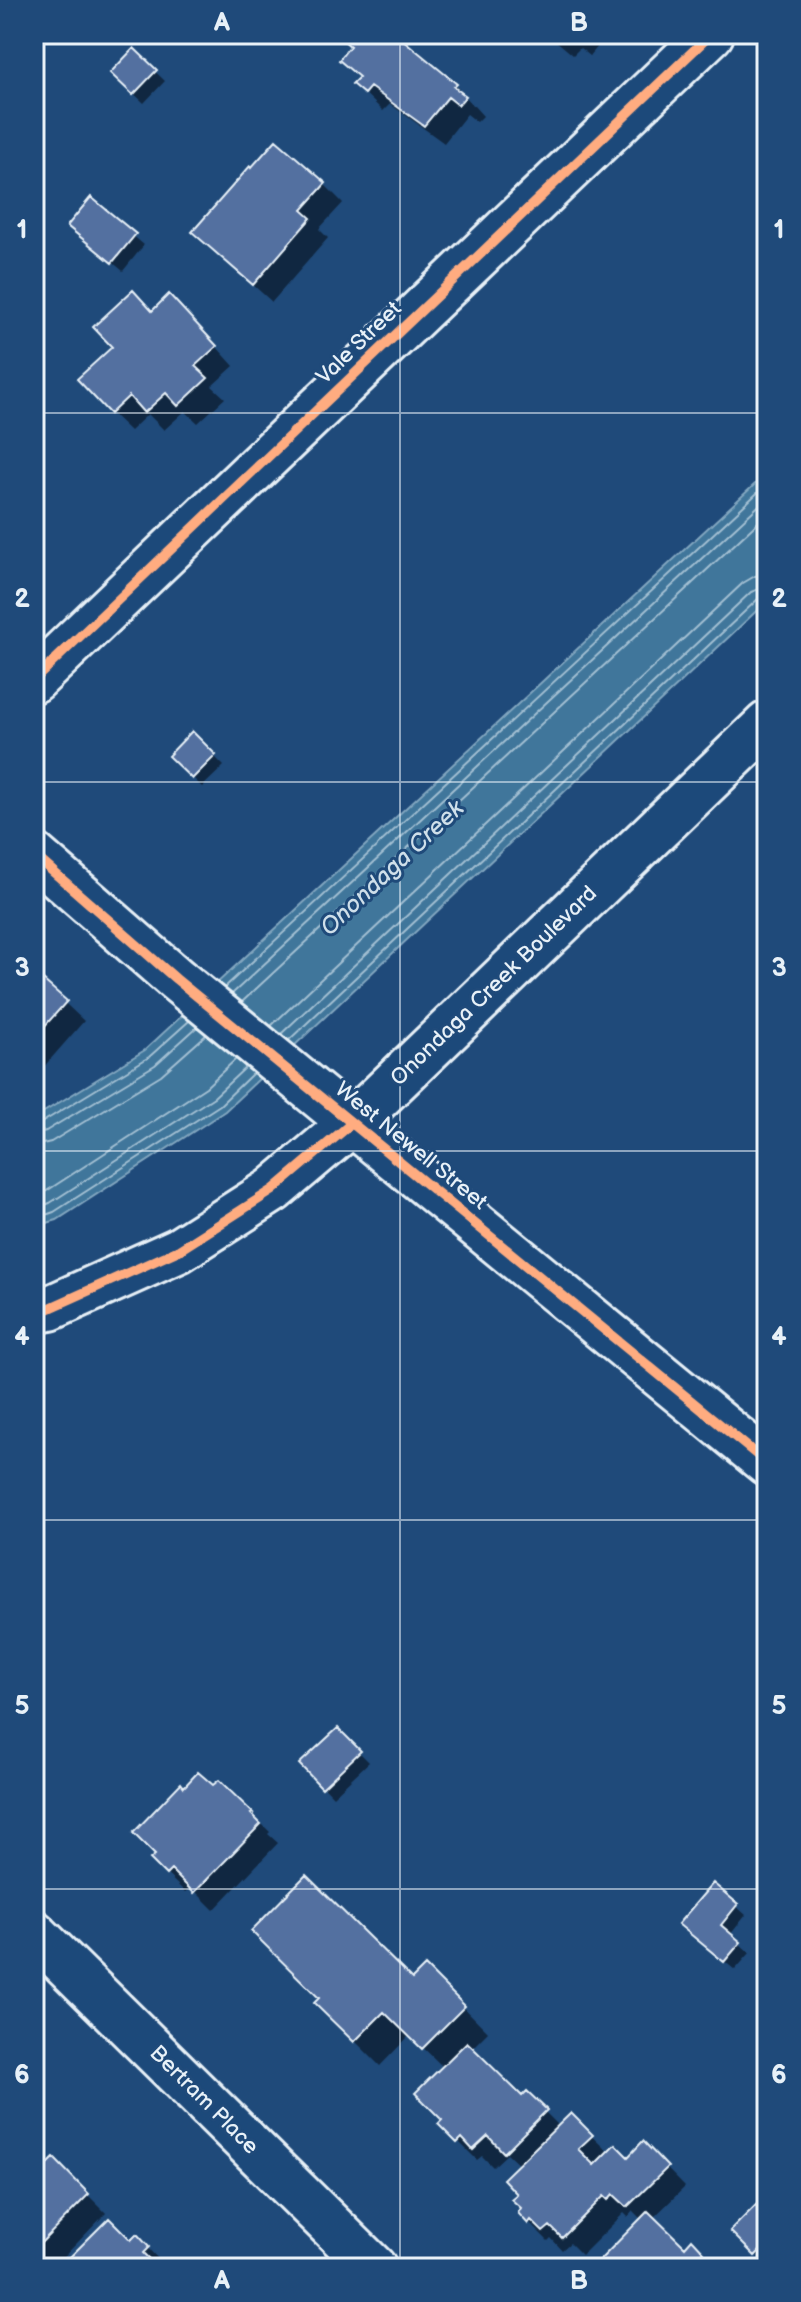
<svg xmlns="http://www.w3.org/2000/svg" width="801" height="2302" viewBox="0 0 801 2302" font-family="'Balsamiq Sans',sans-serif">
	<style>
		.water { fill: #3f769b; stroke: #83a7c0; stroke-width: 2 }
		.shadow { fill: #0007 }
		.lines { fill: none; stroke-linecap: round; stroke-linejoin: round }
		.shore { stroke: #a4c0d3; stroke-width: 2 }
		.building { fill: #536fa0; stroke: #e8f1f8; stroke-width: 2 }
		.minor-casing { stroke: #e8f1f8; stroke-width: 50 }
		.minor { stroke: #1f4a7a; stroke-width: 44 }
		.cycleway-casing { stroke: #1f4a7a; stroke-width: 15 }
		.cycleway { stroke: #ffac80; stroke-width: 10 }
		.grid { fill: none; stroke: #e8f1f8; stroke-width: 2; stroke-opacity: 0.55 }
		.labels { text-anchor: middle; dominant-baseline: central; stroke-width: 6; stroke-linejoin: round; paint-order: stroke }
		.street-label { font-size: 22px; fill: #e8f1f8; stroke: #1f4a7a }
		.water-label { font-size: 24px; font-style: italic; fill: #cfdfea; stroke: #1f4a7a }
		.neatline { fill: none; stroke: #e8f1f8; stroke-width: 3 }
		.grid-label { font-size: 26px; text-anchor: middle; font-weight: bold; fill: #e8f1f8 }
	</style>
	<rect width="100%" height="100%" fill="#1f4a7a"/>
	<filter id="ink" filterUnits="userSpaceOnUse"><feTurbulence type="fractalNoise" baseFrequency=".0125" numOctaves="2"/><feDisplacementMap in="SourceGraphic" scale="16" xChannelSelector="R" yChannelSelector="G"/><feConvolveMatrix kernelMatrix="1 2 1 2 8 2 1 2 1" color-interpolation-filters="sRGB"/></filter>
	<g filter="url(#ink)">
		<!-- water -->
		<path class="water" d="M767,473V601L225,1111L57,1220L34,1227V1118L145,1050Z"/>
		<!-- shadow -->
		<path class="shadow" d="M338,34H393L456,86L483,116L477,122L467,114L444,143L390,104L383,111L355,84L360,78L341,60L352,47Z
			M548,34H608L590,56L580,48L573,55Z
			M134,51L165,81L144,103L112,73Z
			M324,184L343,203L319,229L328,238L272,302L194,232Z
			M91,200L144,245L123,271L80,235Z
			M153,313L188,315L234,366L212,386L225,398L198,423L185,411L164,430L148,414L130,431L111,413Z
			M192,734L224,766L202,787L171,756Z
			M34,974L84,1021L34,1078Z
			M338,1731L369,1762L333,1796L302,1764Z
			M219,1782L270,1832L268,1834L278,1843L214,1910L191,1887L185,1892L152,1860L158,1855L184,1789L213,1788Z
			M736,1906L746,1915L730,1935L750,1953L735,1970L690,1933Z
			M425,1968L488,2032L471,2049L522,2099L527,2094L560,2127L571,2116L609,2153L628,2160L643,2144L685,2187L653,2218L685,2250L692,2242L718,2268H594L642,2220L633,2211L628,2217L624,2213L582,2255L570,2243L562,2250L551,2238L548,2241L520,2213L523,2208L520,2166L507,2154L493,2167L482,2156L477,2160L441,2124L445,2120L444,2068L410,2035L380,2066L317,2003L412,1982Z
			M34,2156L47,2168L54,2161L106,2213L53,2268H34Z
			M767,2197V2263L766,2264L733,2231Z
			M137,2237L166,2267L165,2268H65L131,2243Z"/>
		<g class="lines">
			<!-- shore -->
			<path class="shore" d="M224,988L767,484
				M232,994L767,498
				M242,1002L767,514
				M271,1026L743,583L755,576L767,574
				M281,1034L751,592L767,586
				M289,1040L758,599L767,596
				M34,1124L41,1123L149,1057L189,1021
				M34,1134L46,1131L155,1065L197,1027
				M34,1146L51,1142L161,1075L206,1035
				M34,1196L45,1192L206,1087L236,1059
				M34,1209L50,1203L214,1097L246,1067
				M34,1219L54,1212L220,1105L253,1073"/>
		</g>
		<!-- building -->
		<path class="building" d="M336,34H396L457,84L454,87L466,96L458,105L448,97L424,126L370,87L364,94L352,84L359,77L339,60L350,46Z
			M134,48L157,70L133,95L110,73Z
			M276,140L326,183L302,210L311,218L253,285L192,232L250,166L251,168Z
			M91,197L136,234L112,263L67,226Z
			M133,290L152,311L169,294L217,346L195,366L208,378L178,406L166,393L144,413L129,396L110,414L77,379L112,347L93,327Z
			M192,731L216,755L192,779L168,756Z
			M34,972L67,1001L34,1038Z
			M338,1728L361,1751L322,1788L299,1764Z
			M198,1772L213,1785L219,1780L253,1813L251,1814L261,1824L194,1893L171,1870L166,1875L150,1859L155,1855L133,1833L181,1783L184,1787Z
			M306,1875L412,1979L425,1966L465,2006L422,2049L384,2012L354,2042L314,2003L319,1998L251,1931Z
			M713,1883L738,1904L721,1925L741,1942L724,1962L678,1924Z
			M467,2042L522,2096L527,2091L547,2110L504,2153L488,2136L473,2150L462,2138L457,2143L438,2124L442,2120L415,2093Z
			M571,2113L593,2135L578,2149L594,2165L615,2144L628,2157L643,2141L668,2167L627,2207L613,2194L608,2200L604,2196L562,2238L550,2226L543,2232L531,2220L528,2224L518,2213L521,2208L511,2199L517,2194L503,2179Z
			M34,2153L47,2165L54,2158L89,2194L34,2250Z
			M767,2194V2244L755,2256L730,2231Z
			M648,2211L685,2247L692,2239L704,2252L697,2259L706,2268H592Z
			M109,2218L131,2240L137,2234L149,2247L143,2253L158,2268H62V2265Z"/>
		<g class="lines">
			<defs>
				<path id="minor" d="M34,680L711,34
					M34,855L176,979L767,1463
					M34,1311L50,1308L179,1250L273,1190L352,1123L767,724
					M34,1933L374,2268"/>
			</defs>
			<!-- minor casing -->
			<use href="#minor" class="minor-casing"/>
			<!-- minor -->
			<use href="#minor" class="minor"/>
			<defs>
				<path id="cycleway" d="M34,680L711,34
					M34,855L176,979L767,1463
					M34,1311L50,1308L179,1250L273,1190L352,1123"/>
			</defs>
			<!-- cycleway casing -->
			<use href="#cycleway" class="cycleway-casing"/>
			<!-- cycleway -->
			<use href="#cycleway" class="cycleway"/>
		</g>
	</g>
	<!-- grid -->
	<path class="grid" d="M400,34V2268M34,413H767M34,782H767M34,1151H767M34,1520H767M34,1889H767"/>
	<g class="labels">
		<!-- street labels -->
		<g class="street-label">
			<text transform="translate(359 343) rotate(-44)">Vale Street</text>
			<text transform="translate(494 986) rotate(-44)">Onondaga Creek Boulevard</text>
			<text transform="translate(411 1146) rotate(39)">West Newell Street</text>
			<text transform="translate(204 2100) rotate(45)">Bertram Place</text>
		</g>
		<!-- water labels -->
		<g class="water-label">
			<text transform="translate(392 868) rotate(-43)">Onondaga Creek</text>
		</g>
	</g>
	<!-- margin -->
	<rect width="801" height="2302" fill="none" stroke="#1f4a7a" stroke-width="88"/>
	<rect x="44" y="44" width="713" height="2214" class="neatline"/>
	<g class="grid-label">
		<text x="222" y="31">A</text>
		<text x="579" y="31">B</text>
		<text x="22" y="238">1</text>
		<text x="779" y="238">1</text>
		<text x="22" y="607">2</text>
		<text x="779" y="607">2</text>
		<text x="22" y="976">3</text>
		<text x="779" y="976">3</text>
		<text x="22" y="1345">4</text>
		<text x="779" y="1345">4</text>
		<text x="22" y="1714">5</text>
		<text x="779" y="1714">5</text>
		<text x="22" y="2083">6</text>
		<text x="779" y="2083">6</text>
		<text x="222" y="2289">A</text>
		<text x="579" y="2289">B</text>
	</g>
</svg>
